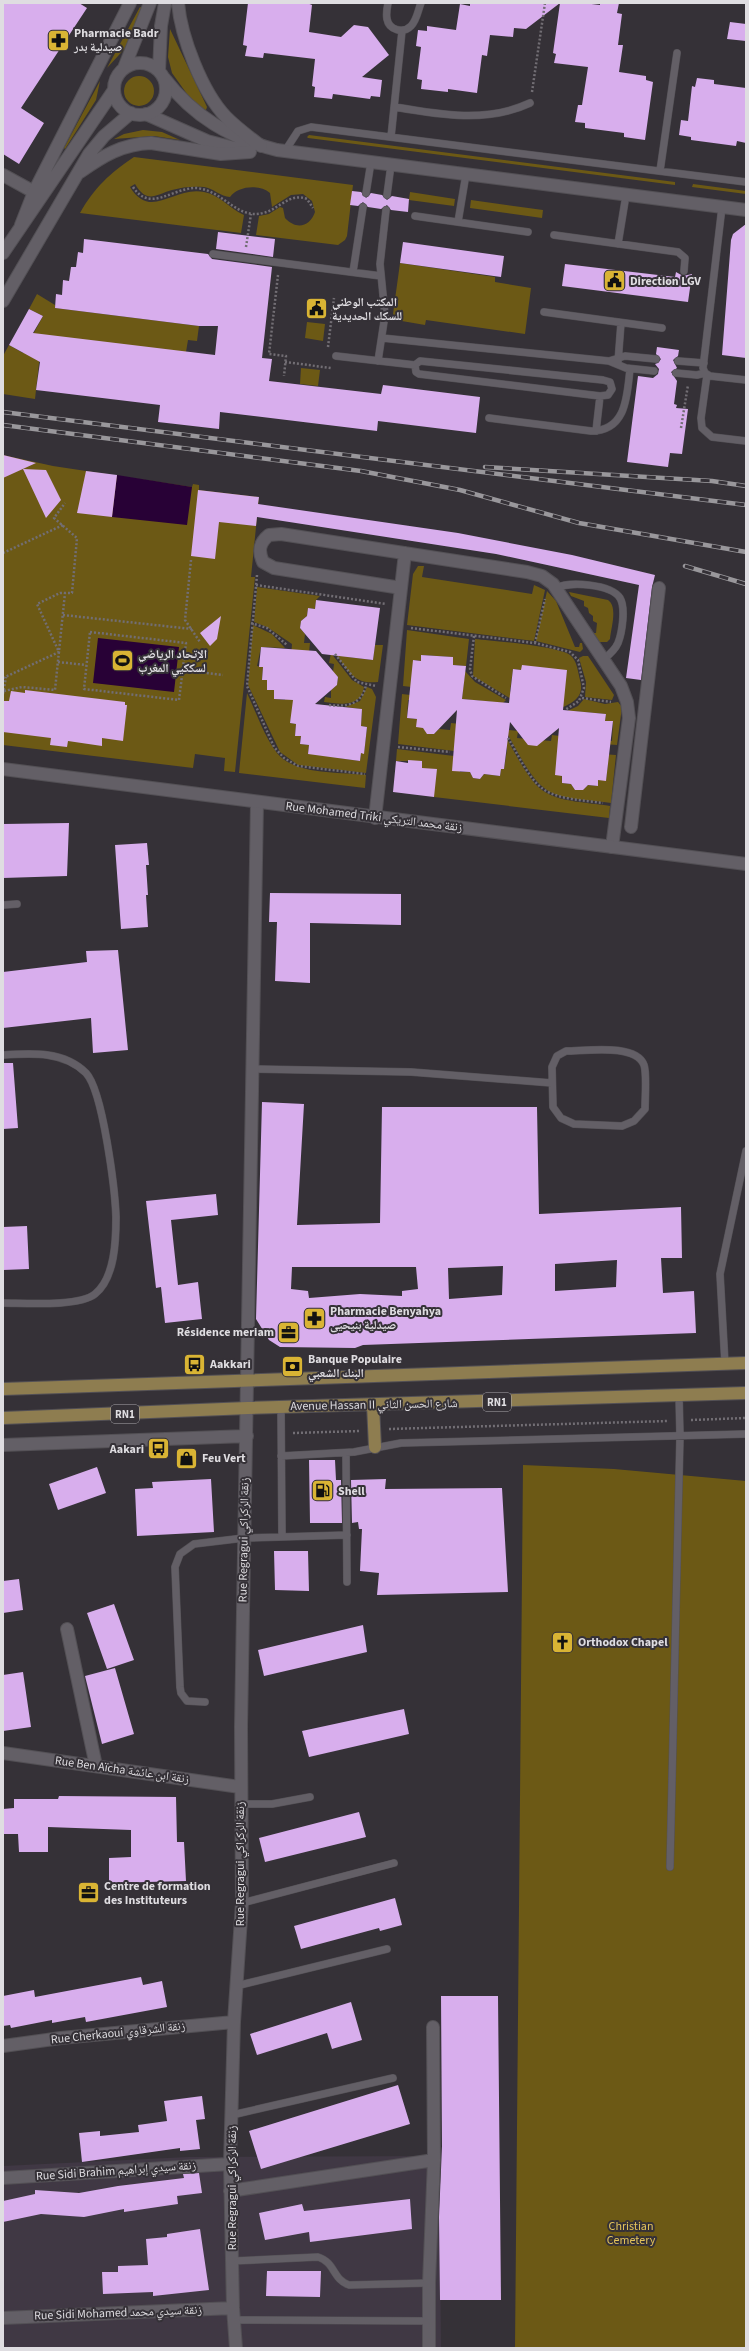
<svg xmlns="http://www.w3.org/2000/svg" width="749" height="2351" viewBox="0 0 749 2351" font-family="'Source Sans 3','Noto Naskh Arabic',sans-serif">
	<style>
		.built { fill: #403844 }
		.green { fill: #6c5915 }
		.water { fill: #280136 }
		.building { fill: #d8aeed; fill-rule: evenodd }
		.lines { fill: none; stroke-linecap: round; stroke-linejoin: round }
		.lane-casing { stroke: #535055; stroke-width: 8 }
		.street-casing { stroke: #535055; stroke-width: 14 }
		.secondary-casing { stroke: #535055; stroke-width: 14 }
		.primary-casing { stroke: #535055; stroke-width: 14 }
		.path { stroke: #726e74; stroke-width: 2.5; stroke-dasharray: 2 2; stroke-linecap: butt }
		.lane { stroke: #635f66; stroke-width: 7 }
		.street { stroke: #635f66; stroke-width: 12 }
		.secondary { stroke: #635f66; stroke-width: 12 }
		.primary { stroke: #8e7d50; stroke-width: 12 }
		.rail-casing { stroke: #99979b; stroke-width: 4.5 }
		.rail { stroke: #353137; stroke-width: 3; stroke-dasharray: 9; stroke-linecap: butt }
		.labels { text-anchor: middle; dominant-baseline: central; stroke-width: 4; stroke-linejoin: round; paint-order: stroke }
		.shield { fill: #353137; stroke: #aca9ae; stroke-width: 1 }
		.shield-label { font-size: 11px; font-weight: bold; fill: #dfdde1 }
		.poi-label { font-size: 12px; font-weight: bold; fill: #dfdde1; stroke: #353137; text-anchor: start }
		.street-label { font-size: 12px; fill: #dfdde1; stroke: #353137 }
		.park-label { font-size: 12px; fill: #e5c45b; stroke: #353137 }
	</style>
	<rect width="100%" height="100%" fill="#353137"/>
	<!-- built -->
	<path class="built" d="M439,2156L441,2348H3V2166L188,2157Z"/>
	<!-- green -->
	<path class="green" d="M140,7L142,8L129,44L107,68Z
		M170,29L207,107L206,110L202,109L187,94L172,73L168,57Z
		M124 91a15 15 0 1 1 30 0a15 15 0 1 1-30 0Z
		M100,81L96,100L65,149L64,148Z
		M143,130L162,132L180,140L154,136L114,139L124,134Z
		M309,135L675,182V185L308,138L307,137Z
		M134,157L353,185L347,236L345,240L338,245L256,235L259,216L269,214L280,207L283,208L285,218C296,230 310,227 315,212L312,201L303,194L291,195L272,207L270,193C259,184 238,186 230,197C221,197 213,188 204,187C193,186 182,187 172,190C155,195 147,204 135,184L130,187C151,221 173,186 204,192C220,195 229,208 244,215L241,233L80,213C94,188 110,173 134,157Z
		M693,184L746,191V194L692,187Z
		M410,192L455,199L454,206L409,200Z
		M471,200L543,210L542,218L470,208Z
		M400,263L495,277V282L531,288L525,334L426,320L425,325L396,320L393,314Z
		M37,294L55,305V308L199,326L197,341L188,340L186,352L40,354L35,399L3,394V356L9,345L23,353L43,316L29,309Z
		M307,322L325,324L323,341L305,338Z
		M301,368L320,370L318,386L300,384Z
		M3,455L53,466L192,487L193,484L199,485V490L259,497L251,577H255L235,772L224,771L225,758L195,754L193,768L3,745Z
		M418,566H424L422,577L532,594L534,585L545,590L534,641L407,625L413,574Z
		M257,587L320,596L316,600L315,609L308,608L307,616L301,621L300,628L305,634L304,643H310L309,652L291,657L292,644L267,627L254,622Z
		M547,591L556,601L575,647H579L580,643H582L583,649L580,652L536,641Z
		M569,592L608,600C618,607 611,628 610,639L607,642H598L592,633H596L597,623L593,621V616L589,613L588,608L584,606V601L571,596Z
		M253,625L272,634L285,648L261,647L257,666L263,667L262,680H267V690H274V699L285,700V692L299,693L290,723L296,724L295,736H301L300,744L309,745L308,754L339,750V758L360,761L361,753H364L367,727L361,726L362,709L345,707L360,701L367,687L372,689L376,697L366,773L298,765L280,752L248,685Z
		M407,630L469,639L466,666L453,665V657L421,655V661L414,660L420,688L403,686Z
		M475,639C494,641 557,646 570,655C577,660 578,672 580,680C585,698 572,703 557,710L521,670L513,669L510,691L518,703L473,676Z
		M375,645H383L378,682C352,685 348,669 333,651L348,657L373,660Z
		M331,653L352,680L364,687C361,708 339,704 324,702L325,697L331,698V690L337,685L338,677L333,672L334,664L329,663Z
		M583,656H588L614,695L612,700L585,697L586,682L579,658Z
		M465,671L475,682L506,700L503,703L462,699Z
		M247,693C256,712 264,736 277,753C294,775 340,772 366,775L365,788L239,773Z
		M402,694L419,696V700H408L407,718L417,719L427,733L434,734L439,729L450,730L451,723L460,724L454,751L398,744Z
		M584,699L605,704L618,702L622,707L617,745L603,744V740L612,741L613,722L605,721L606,714L572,711L561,714L578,706Z
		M509,730L518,731L517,738L551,741L552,735L560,736L562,783L571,784L575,790H583L588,785L597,786L598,780H606L608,763L602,754L616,755L611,803C592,800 567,800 550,792C530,781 518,751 506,732Z
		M504,734C514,750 527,779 542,790C560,803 589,802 610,806L609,818L434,797L421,769L422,761H396L397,749L454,756L461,765L460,772H470L473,778L480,779L484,774L500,776L501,769H504L507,750Z
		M523,1465L614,1469L746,1481V2348H515Z"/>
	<!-- water -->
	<path class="water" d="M117,475L192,487L187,525L112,517Z
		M98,638L179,647L174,692L93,683Z"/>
	<!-- building -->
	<path class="building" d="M3,3H79L87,8L21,108L44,123L19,164L3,154Z
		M248,3H307L312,5L309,32L341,37L354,25L368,27L389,55L362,77L382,80L380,97L371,96L370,99L333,94L332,99L314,97L315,87L312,86L315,59L264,53L263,58L245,56L247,46L243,45Z
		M470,3H583L600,5V3H619L617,13L622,14L618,45H623L619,72L646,76V80L653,82L645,140L624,137V133L585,128V123L575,122L578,105H582L588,67L554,63L556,54L553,53L560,3L526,29L514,28L513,37L490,35L487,56L482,55L477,93L448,89V92L421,89L422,80L417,79L421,47L416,46L418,30L427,31V26L456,30L460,4L470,6Z
		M730,22L746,24V41L727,39Z
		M697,78L714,80V84L746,88V143L737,141L736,146L691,140V137L679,135L681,120L688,121L692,86L695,87Z
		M352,191L361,192L366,198L371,193L382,195L387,200L392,196L409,199L408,212L391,210L387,205L381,209L368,207L363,202L358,206L350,205Z
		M746,224V358L722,355L731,240L733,234Z
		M218,232L275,239L273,257L216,249Z
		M84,239L208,254L212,259L272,267L262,358L272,359L269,381L381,394L383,385L480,397L476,433L378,421L377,431L220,412L219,429L158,422L160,405L36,390L40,362L9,345L29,309L43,316L33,333L215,355L218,326H199L55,308L56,294L62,295L63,280L69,281L71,267H76L78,252L83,253Z
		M403,242L504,256L501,277L400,263Z
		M565,264L675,277L676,272L683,276L692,274L688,302L562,286Z
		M657,347L679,350L678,356L673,360L677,368L671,372L677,381L674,404L677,405L676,408L688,409L682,454L670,453L668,467L627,462L638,376L653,378L658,374L659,369L655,364L658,363L661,359L656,354Z
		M3,455L36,463L3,478Z
		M23,469L46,470L61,500L46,518Z
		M86,471L117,475L112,517L77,513Z
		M198,490L259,497L258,504L458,533L572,555L655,575L652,587L641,680L626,678L639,585L496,554L257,517L256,526L219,522L215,559L191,556Z
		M316,600L380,608L373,660L322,654L300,628L301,621L307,616L308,608L315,609Z
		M221,616L217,639L210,646L200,633Z
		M261,647L316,651L338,677L337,685L315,704L362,709L361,726L367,727L364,754L361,753L360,761L308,754L309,745L300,744L301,736H295L296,724L290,723L293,700L274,699V690H267V680H262L263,667H259Z
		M421,655L453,657V665L466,666L462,699L509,703L513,669L521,670L522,665L567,670L563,710L606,714L605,721H613L606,781L598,780V786L588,785L583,790H575L571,784L562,783V776L555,775L559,728L537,746L528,745L510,722L504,769H501L500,776L484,774L480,779L473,778L470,772L452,771L457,710L434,734H427L423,728L416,727L417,719L407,718L413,660L421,661Z
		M25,690L125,702V705H127L123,741L102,738V746L68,741L67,747L50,745L51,738L3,732V701H9L11,691L25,693Z
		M408,760L422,761V768L437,769L434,797L393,792L396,761L408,763Z
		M69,823L67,876L3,878V824Z
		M147,843L149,865H146L148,895H146L148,927L121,929L115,845Z
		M270,893L401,894V925L310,923V983L275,981L277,922H269Z
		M118,950L128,1050L93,1053L91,1018L3,1028V972L87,962L86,951Z
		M3,1063H13L18,1128L3,1129Z
		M262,1102L304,1104L297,1225L380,1223L382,1107H537L539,1214L681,1207L682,1258H661L663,1293L694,1291L696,1333L363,1345L355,1348L280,1347L269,1340L256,1319ZM617,1260L616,1287L555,1291V1264ZM503,1266L502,1295L449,1299L448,1268ZM292,1267H416L418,1289L402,1291V1296L360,1294L309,1298L308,1291L291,1289Z
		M216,1194L218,1215L171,1220L178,1285L198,1282L202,1319L165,1323L161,1287L156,1288L146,1201Z
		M27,1226L29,1269L3,1270V1227Z
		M309,1460H335L336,1480H341L342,1523H310Z
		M97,1467L106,1493L58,1510L49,1484Z
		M211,1479L214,1532L137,1536L135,1489L153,1488L152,1482Z
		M386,1479L385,1489L502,1488L508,1592L377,1595L379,1573L360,1571L362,1529H359L358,1522L352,1523L351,1480Z
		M274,1551H308L309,1591L275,1590Z
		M19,1579L23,1610L3,1613V1581Z
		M114,1604L134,1660L107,1669L87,1613Z
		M363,1625L367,1652L264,1676L258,1650Z
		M115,1668L134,1734L102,1744L85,1676Z
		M23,1672L31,1727L3,1731V1675Z
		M404,1709L409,1734L309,1757L302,1731Z
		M59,1796L176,1797L177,1842H184L186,1881L109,1883V1858L131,1857V1830L48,1827V1852H19L18,1834H3V1809L14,1808V1799H58Z
		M359,1812L366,1837L265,1862L259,1838Z
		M395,1898L402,1925L380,1931L379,1928L301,1949L294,1926Z
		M141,1977L143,1985L162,1981L167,2007L86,2022L85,2017L52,2023V2020L11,2028L10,2025L3,2026V1996L34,1990L35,1997Z
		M441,1996H498L501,2300H440L439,2217L442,2146Z
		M351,2002L362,2040L332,2049L327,2033L257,2055L250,2034Z
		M398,2085L410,2124L261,2169L249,2131Z
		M202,2096L205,2119L196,2120L200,2149L180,2151V2148L82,2162L79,2133L100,2131V2136L139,2132L138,2125L167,2121L164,2101Z
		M199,2173L202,2193L177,2196L178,2204L124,2212V2209L84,2217L41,2214L3,2222V2201L35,2194V2190L79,2193L118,2186L184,2178L183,2174Z
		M410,2199L412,2229L310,2242L309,2232L265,2240L259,2213L302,2204L304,2211Z
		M200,2229L209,2290L153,2296V2292L103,2294L102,2272H118V2266L148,2265L146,2239L167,2237V2234Z
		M267,2271H321L320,2297L266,2296Z"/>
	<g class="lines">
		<defs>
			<path id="lane" d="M388,3C387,8 386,14 387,19C389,30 403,34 411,26C417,20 418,10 421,3
				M395,107C441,115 487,123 530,103
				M391,137L402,31
				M285,151L298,131L311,127L746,182
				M660,171L677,53
				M366,193L371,162
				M387,195L391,165
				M722,207L703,368L705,373L710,376L746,380
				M415,216L528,232
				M458,222L466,174
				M554,235L678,252L685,258L684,271
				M618,244L626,195
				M213,254L381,276
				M353,272L363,207
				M544,312L662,328
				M382,338L609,361L626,368L654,371
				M336,356L415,365
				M378,361L385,315L380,264L386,210
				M420,361L603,380L610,382L612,389L608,395L600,396L419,374L416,372L415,365Z
				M609,361L625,356L656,359
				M678,361L704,363
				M618,362L621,323
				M676,373L697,375L705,373
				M707,375L701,418L702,428L712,437L746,441
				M489,418L591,431C627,431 627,395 630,369
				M596,431L600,396
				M556,588C569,581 611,584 620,598C626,608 622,633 618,643C615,650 609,655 604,659
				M3,905L17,904
				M566,1051C585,1051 636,1043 644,1065C647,1074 645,1097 645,1109L634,1121L622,1126L574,1124L561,1118L553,1107L552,1067L557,1056Z
				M3,1055C32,1053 64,1051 86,1073C103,1091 115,1190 116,1217C116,1240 115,1278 95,1294C79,1307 24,1303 3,1303
				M253,1069L411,1072L552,1083
				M725,1364L720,1274L746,1151
				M281,1407L282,1536
				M346,1453L347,1582
				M281,1456L354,1452L401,1443L746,1434
				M205,1702L187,1701L181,1693L180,1687L175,1567L180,1554L194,1544L244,1538L347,1535
				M240,1804H272L310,1797
				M670,1867L680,1436L679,1395
				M242,1903L394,1863
				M236,1986L387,1949
				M232,2115L393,2078
				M232,2261L318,2257C335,2262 333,2280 349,2285L429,2283
				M234,2320L429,2321"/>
			<path id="street" d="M164,78C194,117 230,138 277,150L746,210
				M146,114L207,141L246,151
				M3,175L34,192
				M401,588L274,568L263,562C258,551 259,543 269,535L281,534L527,572L542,576L553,584L621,686L627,702L629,718L612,847
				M375,818L405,553
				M631,827L659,588
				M3,1445L247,1436
				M67,1629L96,1766
				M3,1753L240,1787
				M3,2046L61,2038L234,2022
				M3,2178L230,2164
				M230,2191L434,2160
				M3,2318L233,2308
				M236,2348L233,2308L230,2164L234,2022L242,1903L241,1727L257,803
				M429,2348V2283L434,2160L433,2027"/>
			<path id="secondary" d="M178,3C181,37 202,92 226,117C237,128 249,137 261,146
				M114 89a26 26 0 1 1 52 0a26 26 0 1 1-52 0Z
				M124,68L150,3
				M159,71L161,26L165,3
				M80,172C103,156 122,144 151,143L221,154L250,152
				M21,225L34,192L130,3
				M3,253L114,90
				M3,301L89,154L104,136L131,113
				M3,769L746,864"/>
			<path id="primary" d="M3,1389L746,1363
				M373,1405L375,1447
				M3,1418L248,1408L746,1393"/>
		</defs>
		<!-- lane casing -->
		<use href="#lane" class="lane-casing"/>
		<!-- street casing -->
		<use href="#street" class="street-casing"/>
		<!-- secondary casing -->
		<use href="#secondary" class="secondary-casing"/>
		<!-- primary casing -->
		<use href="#primary" class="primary-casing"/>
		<!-- path -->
		<path class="path" d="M532,92L545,3
			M133,187C150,213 172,188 196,188C223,190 237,220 263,213C278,210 290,192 307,199L313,208
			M246,247L251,214
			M278,275L269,354L286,356L284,376
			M328,347L334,298
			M285,362L331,368
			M681,428L688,385
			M3,553L63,525
			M191,560L185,620L200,642
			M257,575L247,686L274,747L284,758L298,766L365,774
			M256,585L386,604
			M63,615L192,629
			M251,623L267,628L287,645
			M411,628L535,643L570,652L578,660L584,688L579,701L565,710
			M90,632L186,643L179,700L84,689Z
			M474,636L470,669L472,676L506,698
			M535,643L545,599
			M335,654L357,682L376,686
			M58,662L86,665
			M183,670L223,675
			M3,678L59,652L37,604L60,593H72L77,538L54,518L65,503
			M4,691L22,687L55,690L65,593
			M3,694L6,677
			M582,698L611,702
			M329,705C346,707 362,705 366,685
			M508,738C518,754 528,778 543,789C559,800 584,800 603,803
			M398,747L450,752
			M691,1420L746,1418
			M389,1429L668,1421
			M293,1433L360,1431"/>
		<!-- lane -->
		<use href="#lane" class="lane"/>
		<!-- street -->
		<use href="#street" class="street"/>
		<!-- secondary -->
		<use href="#secondary" class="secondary"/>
		<!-- primary -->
		<use href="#primary" class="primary"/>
		<defs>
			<path id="rail" d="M3,412L746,505
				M3,425L361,471L460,490L579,523L746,552
				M485,467L712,481L746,486
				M685,566L746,584"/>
		</defs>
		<!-- rail casing -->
		<use href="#rail" class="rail-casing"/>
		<!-- rail -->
		<use href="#rail" class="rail"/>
	</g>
	<!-- icons -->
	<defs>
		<symbol id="pharmacy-square" viewBox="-11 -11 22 22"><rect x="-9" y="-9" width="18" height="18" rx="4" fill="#d9b434" stroke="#353137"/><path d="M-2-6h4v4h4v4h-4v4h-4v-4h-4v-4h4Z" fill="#111"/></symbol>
		<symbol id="civic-square" viewBox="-11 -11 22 22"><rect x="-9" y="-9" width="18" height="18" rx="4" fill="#d9b434" stroke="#353137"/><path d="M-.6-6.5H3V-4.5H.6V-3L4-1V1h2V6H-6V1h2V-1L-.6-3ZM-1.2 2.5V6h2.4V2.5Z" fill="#111"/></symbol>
		<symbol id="stadium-square" viewBox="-11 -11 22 22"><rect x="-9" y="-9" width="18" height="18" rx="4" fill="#d9b434" stroke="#353137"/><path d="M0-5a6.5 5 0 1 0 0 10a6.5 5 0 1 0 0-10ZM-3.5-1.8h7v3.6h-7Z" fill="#111"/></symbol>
		<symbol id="office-square" viewBox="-11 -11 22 22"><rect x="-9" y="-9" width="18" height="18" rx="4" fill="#d9b434" stroke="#353137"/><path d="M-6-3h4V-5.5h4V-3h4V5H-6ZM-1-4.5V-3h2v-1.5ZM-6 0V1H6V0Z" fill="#111"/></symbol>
		<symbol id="bus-square" viewBox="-11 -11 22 22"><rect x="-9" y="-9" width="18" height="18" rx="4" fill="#d9b434" stroke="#353137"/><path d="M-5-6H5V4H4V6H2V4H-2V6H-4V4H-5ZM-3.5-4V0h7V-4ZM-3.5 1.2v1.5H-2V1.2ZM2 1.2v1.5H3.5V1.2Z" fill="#111"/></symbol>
		<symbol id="bank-square" viewBox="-11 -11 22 22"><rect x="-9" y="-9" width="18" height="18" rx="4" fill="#d9b434" stroke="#353137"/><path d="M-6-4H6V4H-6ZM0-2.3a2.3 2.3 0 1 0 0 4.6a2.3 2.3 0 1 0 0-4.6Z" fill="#111"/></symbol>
		<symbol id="shop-square" viewBox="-11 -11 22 22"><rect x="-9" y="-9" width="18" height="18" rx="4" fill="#d9b434" stroke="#353137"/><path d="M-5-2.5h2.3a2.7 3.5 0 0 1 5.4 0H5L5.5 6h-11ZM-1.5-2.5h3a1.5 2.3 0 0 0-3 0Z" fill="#111"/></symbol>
		<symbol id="fuel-square" viewBox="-11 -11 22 22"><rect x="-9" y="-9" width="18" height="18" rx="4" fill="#d9b434" stroke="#353137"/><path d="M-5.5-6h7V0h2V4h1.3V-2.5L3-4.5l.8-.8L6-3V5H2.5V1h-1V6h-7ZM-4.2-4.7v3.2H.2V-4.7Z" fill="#111"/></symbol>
		<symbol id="church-square" viewBox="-11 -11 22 22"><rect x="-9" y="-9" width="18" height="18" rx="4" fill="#d9b434" stroke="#353137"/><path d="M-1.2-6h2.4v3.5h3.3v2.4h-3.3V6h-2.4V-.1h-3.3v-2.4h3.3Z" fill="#111"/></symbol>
	</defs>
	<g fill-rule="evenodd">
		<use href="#pharmacy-square" x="46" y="28" width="25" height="25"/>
		<use href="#civic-square" x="602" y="268" width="25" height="25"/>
		<use href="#civic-square" x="304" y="296" width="25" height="25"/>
		<use href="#stadium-square" x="110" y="648" width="25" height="25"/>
		<use href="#pharmacy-square" x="302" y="1306" width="25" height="25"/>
		<use href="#office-square" x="276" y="1320" width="25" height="25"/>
		<use href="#bus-square" x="182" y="1352" width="25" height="25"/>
		<use href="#bank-square" x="280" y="1354" width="25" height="25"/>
		<use href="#bus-square" x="146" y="1436" width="25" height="25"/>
		<use href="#shop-square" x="174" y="1446" width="25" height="25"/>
		<use href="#fuel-square" x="310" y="1478" width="25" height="25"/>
		<use href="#church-square" x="550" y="1630" width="25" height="25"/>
		<use href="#office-square" x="76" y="1880" width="25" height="25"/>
	</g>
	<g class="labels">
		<!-- shield labels -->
		<g class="shield">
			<rect x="483" y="1393" width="28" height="18" rx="3"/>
			<rect x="111" y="1405" width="28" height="18" rx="3"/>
		</g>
		<g class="shield-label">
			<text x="497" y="1402">RN1</text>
			<text x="125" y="1414">RN1</text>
		</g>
		<!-- poi labels -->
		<g class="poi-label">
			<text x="74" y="33">Pharmacie Badr<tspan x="74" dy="14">صيدلية بدر</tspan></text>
			<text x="630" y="281">Direction LGV</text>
			<text x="332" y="302">المكتب الوطني<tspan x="332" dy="14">للسكك الحديدية</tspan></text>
			<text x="138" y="654">الإتحاد الرياضي<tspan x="138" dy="14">لسككيي المغرب</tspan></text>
			<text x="330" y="1311">Pharmacie Benyahya<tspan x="330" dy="14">صيدلية بنيحيى</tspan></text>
			<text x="274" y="1332" text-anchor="end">Résidence meriam</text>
			<text x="308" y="1359">Banque Populaire<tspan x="308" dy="14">البنك الشعبي</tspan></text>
			<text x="210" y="1364">Aakkari</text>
			<text x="144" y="1449" text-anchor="end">Aakari</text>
			<text x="202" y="1458">Feu Vert</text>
			<text x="338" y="1491">Shell</text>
			<text x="578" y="1642">Orthodox Chapel</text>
			<text x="104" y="1886">Centre de formation<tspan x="104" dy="14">des Instituteurs</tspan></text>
		</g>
		<!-- street labels -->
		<g class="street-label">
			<text transform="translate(374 817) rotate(7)">Rue Mohamed Triki زنقة محمد التريكي</text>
			<text transform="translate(374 1405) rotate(-1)">Avenue Hassan II شارع الحسن الثاني</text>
			<text transform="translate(244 1540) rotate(-89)">Rue Regragui زنقة الركراكي</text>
			<text transform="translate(122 1770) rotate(8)">Rue Ben Aïcha زنقة ابن عائشة</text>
			<text transform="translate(240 1864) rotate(-90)">Rue Regragui زنقة الركراكي</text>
			<text transform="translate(118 2033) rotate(-6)">Rue Cherkaoui زنقة الشرقاوي</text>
			<text transform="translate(116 2171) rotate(-4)">Rue Sidi Brahim زنقة سيدي إبراهيم</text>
			<text transform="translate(232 2188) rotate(-90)">Rue Regragui زنقة الركراكي</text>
			<text transform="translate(118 2313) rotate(-2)">Rue Sidi Mohamed زنقة سيدي محمد</text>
		</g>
		<!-- park labels -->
		<g class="park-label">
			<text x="631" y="2226">Christian<tspan x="631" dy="14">Cemetery</tspan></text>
		</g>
	</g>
	<!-- border -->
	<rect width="749" height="2351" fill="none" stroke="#dfdde1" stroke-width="8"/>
</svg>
